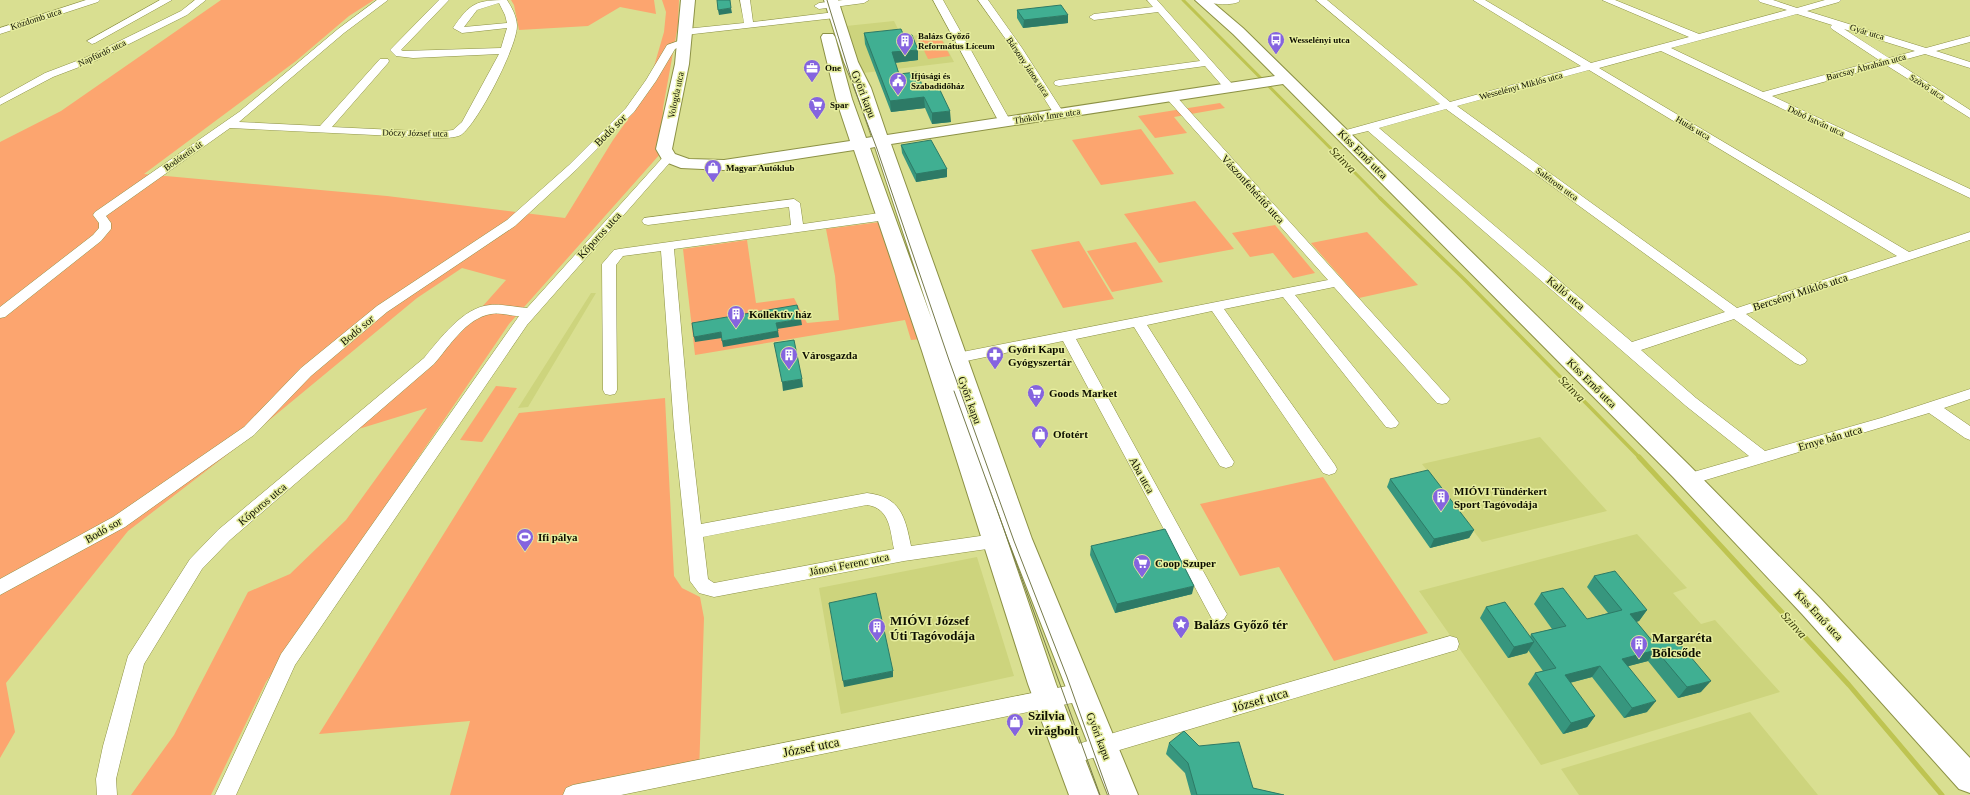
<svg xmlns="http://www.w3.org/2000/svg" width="1970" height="795" viewBox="0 0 1970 795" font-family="Georgia,serif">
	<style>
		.built { fill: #cdd47d }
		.green { fill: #fca56f }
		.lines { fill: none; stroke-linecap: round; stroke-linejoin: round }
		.stream-far2 { stroke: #bec451; stroke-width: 3 }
		.stream-far1 { stroke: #bec451; stroke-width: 3.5 }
		.stream { stroke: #bec451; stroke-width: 5 }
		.street-casing { stroke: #8c9145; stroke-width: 1 }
		.secondary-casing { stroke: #8c9145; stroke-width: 2 }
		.street { fill: #fff; fill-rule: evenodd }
		.secondary { fill: #fff; fill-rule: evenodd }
		.tram { stroke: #767a4b; stroke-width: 1 }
		.wall { fill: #37967e }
		.shaded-wall { fill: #2d7a66 }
		.building { fill: #40af92; stroke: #2d7a66 }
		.labels { text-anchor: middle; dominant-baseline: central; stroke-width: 3; stroke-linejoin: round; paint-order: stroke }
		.far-street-label { font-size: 9px; fill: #0d0e00; stroke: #e6ed9e }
		.far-poi-label { font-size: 9px; font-weight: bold; fill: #0d0e00; stroke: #e6ed9e; text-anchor: start }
		.street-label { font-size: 11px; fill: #0d0e00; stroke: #e6ed9e }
		.poi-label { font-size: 11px; font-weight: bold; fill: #0d0e00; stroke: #e6ed9e; text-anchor: start }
		.water-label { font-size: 12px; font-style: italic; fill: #383a09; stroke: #e6ed9e }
		.near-poi-label { font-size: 13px; font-weight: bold; fill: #0d0e00; stroke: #e6ed9e; text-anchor: start }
		.near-street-label { font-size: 13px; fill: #0d0e00; stroke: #e6ed9e }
	</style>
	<rect width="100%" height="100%" fill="#d9df91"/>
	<!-- built -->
	<path class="built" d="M894,21L902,37L939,33L954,62L863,73L846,26Z
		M591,293H596L528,407L518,408Z
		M1540,437L1607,511L1482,542L1422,464Z
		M1637,534L1687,588L1673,593L1701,624L1715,620L1780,692L1541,765L1419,591Z
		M977,557L1014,676L841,714L819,588Z
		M1750,712L1818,795H1579L1561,769Z"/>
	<!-- green -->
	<path class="green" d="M221,0H374L349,16L296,61L144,174L387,196L565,218L613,140L646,94L664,32L666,12L662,0H679L678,25L663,108L661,153L509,324L266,682L211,795H131L174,735L248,592L290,574L346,520L427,408L352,431L449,344L506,280L462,268L417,298L232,451L128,531L6,683L15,732L0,758V142L61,111Z
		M511,0H654L656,14L620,7L588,26L519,30L514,5Z
		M941,38L950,56L928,59L919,40Z
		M1220,103L1225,108L1174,117L1187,133L1155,138L1138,116Z
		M1141,129L1174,174L1101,185L1072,140Z
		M1195,201L1234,249L1159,263L1124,214Z
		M888,221L921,339L911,340L905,320L695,355L683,249L747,240L756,303L794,298L807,323L839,320L835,276L826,229Z
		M1275,225L1315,273L1293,278L1273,253L1250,257L1232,233Z
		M1367,232L1418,285L1359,298L1311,243Z
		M1079,241L1114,299L1063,308L1031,250Z
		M1136,242L1163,282L1112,292L1087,251Z
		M496,386L517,388L482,442L460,440Z
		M665,398L674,576L682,588L700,597L704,618L699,774L601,795H450L470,721L319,734L519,413Z
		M1323,477L1428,633L1334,661L1279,567L1240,576L1200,504Z"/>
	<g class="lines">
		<!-- stream-far2 -->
		<path class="stream-far2" d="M1183,0L1381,199"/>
		<!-- stream-far1 -->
		<path class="stream-far1" d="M1380,198L1464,279L1640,458"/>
		<!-- stream -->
		<path class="stream" d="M1639,457L1849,685L1942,795"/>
		<defs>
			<path id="street" d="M86,0H100L98,2L0,34V28Z
				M160,0H172L95,43L92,44L87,41Z
				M195,0H206L187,15L95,61L53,77L0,105V98L45,73L87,57L181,11Z
				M377,0H388L344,33L239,122L320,126L380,59H388L389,61L388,63L332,127L437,132L453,130L462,122L499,54L413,58L396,56L390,50L439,0H449L401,50L403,51L501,48L507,28L462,33L453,28C470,3 476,0 507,0C512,8 516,15 517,25C518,45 478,123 461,135C455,138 444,138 437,138L230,128L106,216L111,223V229L101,241L5,317L0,318V307L93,235L99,228V223L93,215L95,212L239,112L338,29ZM499,3L505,15L507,23L464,27L477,10Z
				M740,0H750L753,22L835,12L840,15L835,18L685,35L680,32L685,29L744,23Z
				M843,0H869L864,3L819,9L814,6L819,3Z
				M933,0H943L1011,122L1009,124L1005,125L999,122Z
				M978,0H988L1022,48L1065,115L1064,117H1056L1012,48Z
				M1147,0H1157L1233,85L1234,87L1233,89H1225L1205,66L1059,86L1055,85L1054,83L1055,81L1059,80L1200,61L1158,12L1094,20L1089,17L1094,14L1153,7Z
				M1205,0H1239L1240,1C1234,6 1211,5 1205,0Z
				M1316,0H1327L1450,102L1581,66L1473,0H1485L1591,63L1689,37L1602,0H1615L1699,34L1787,10L1760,2L1758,0H1773L1797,8L1825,0H1841L1839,2L1807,11L1926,48L1970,36V42L1936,51L1970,62V68L1925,54L1896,62L1970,110V118L1886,65L1772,96L1970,189V198L1661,51L1599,68L1909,252L1970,232V240L1746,314L1805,357L1807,360L1805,363L1800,365L1795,363L1734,319L1641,350L1696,398L1765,451L1881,418L1970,389V399L1944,408L1970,426V440L1965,438L1929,413L1689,485L1683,483L1681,479L1683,475L1749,456L1686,406L1368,131L1343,137L1339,136L1337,134L1339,132L1440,104ZM1797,14L1832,25L1830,27L1832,29L1879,60L1763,92L1671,48ZM1844,29L1915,51L1889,58ZM1589,70L1897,256L1737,308L1457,106ZM1446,109L1725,312L1632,342L1379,128Z
				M684,39L689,42L675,49L656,81L634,112L577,169L515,226L387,312L311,376L254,435L125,527L0,595V579L113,517L244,427L301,368L377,306L507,220L569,165L626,108L646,80L667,45Z
				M1171,94L1175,95L1450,399L1447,403L1442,404L1437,403L1334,287L1295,295L1396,419L1399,423L1396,427L1391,428L1386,427L1283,297L1224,309L1335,465L1337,469L1335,473L1329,475L1323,473L1212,311L1147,325L1234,462L1232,466L1226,468L1220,466L1134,327L1076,339L1224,609L1227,614L1224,619L1218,622L1212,619L1063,341L947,365L942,363L940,360L942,357L947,355L1328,280L1167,99L1166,97L1167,95Z
				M669,154L673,155L675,157L673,159L527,325L295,665L236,795H215L281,654L519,316C511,316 499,312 491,314C466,318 449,347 434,364L230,540L202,569L144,664L116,779L117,795H97L96,779L103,746L128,656L190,559L218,530L424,358C440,339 463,307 490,305C501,304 515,307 527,308L665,155Z
				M794,199L800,203L803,224L886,212L892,216L886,220L674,249L690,428L701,524L867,493C901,497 905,517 911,546L994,534L1000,536L1003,541L1000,546L994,548L904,561L714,597L699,593L690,581L674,428L661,251L623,256L616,265L617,390L615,394L610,395L605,394L603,390L602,264L614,250L619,249L791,225L789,207L648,225L644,224L642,221L644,218ZM867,505C890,508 890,530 894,549L714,583L708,579L703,537Z
				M1450,636L1457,638L1459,644L1457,650L1450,652L1069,765L1062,763L1059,756L1062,749L1120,731Z
				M1082,683L1089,686L1092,692L1089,698L1082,701L621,795H563L566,788L573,785Z"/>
			<path id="secondary" d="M681,0H695L689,64L672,149L675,154L689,159L724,160L850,141L836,99L821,37L823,34H833L835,37L852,99L866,138L872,137L855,88L844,62L824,0H838L858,62L871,88L887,135L1275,76L1233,34L1195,0H1210L1243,28L1689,465L1820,598L1970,758V793L1959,789L1802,614L1673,477L1283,84L891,144L1032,539L1138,795H1108L1008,539L985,475L1056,684L1099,795H1069L1028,684L922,351L854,150L724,170L681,168L663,161L656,149L675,64ZM875,147L932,320L870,148Z"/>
		</defs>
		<!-- street casing -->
		<use href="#street" class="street-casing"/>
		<!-- secondary casing -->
		<use href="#secondary" class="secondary-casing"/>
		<!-- street -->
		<use href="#street" class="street"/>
		<!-- secondary -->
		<use href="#secondary" class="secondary"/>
		<!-- tram -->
		<path class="tram" d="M827,0L854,88L877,149L949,360L1014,541L1067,677L1109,795
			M954,391L1100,795"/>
	</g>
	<!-- wall -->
	<path class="wall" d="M1017,10L1068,23L1023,28L1017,18Z
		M864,33L918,60L895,63L899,74L924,90L951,122L932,124L925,108L891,112L865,44Z
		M901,145L947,169V177L916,182L902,153Z
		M1390,479L1474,530L1469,538L1430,548L1387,487Z
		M1091,546L1192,594L1115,613L1090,555Z
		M1594,576L1647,610L1639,621L1636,622L1653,642L1701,692L1678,698L1648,661L1628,666L1647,712L1624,718L1592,677L1570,683L1595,716L1587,727L1563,734L1528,684L1535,673L1543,671L1528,650L1527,653L1508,658L1480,618L1486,607L1530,637L1531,634L1552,629L1534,604L1541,593L1587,619L1608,613L1587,587Z
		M1169,743L1199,746L1253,788L1284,795H1191L1185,773L1166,754Z"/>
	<!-- shaded-wall -->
	<path class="shaded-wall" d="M731,8L732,13L719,15L718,10Z
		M1068,15V23L1023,28L1024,20Z
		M918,50V60L892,63V52Z
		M924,97L925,108L891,112L890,101Z
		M950,111L951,122L932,124V113Z
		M947,169V177L916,182V174Z
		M801,319L802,325L777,329L776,323Z
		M778,331L779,337L723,347L722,341Z
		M721,332L722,338L695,342L694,337Z
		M802,379L803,387L783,391L782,382Z
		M1474,530L1469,538L1430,548L1434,539Z
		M1194,586L1192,594L1115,613L1117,604Z
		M1647,610L1639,621L1622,626L1630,614Z
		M1534,642L1527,653L1508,658L1514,647Z
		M1656,650L1648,661L1614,670L1622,659Z
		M1600,666L1592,677L1557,686L1565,675Z
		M893,671V677L844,687L843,681Z
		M1711,681L1701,692L1678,698L1687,687Z
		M1656,701L1647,712L1624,718L1632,708Z
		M1595,716L1587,727L1563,734L1571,723Z"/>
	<!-- building -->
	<path class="building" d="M717,0H730L731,8L718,10Z
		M1061,5L1068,15L1024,20L1017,10Z
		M901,29L904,36L912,35L918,50L892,52L899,74L917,72L924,90L939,88L950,111L932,113L924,97L890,101L864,33Z
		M931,140L947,169L916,174L901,145Z
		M797,305L801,319L776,323L778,331L722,341L721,332L694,337L692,323Z
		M794,340L802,379L782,382L774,343Z
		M1428,470L1474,530L1434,539L1390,479Z
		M1165,529L1194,586L1117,604L1091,546Z
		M1615,571L1647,610L1630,614L1653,642L1674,637L1711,681L1687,687L1656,650L1622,659L1656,701L1632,708L1600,666L1565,675L1595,716L1571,723L1535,673L1556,668L1531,634L1566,626L1541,593L1563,588L1587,619L1622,610L1594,576Z
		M876,593L893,671L843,681L829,603Z
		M1505,602L1534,642L1514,647L1486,607Z
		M1184,731L1199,746L1239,742L1253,788L1284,795H1197L1188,763L1169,743Z"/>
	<!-- icons -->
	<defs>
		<symbol id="bus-pin" viewBox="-11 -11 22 30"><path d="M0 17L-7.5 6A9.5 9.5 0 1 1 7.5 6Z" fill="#8564df" stroke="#e6ed9e"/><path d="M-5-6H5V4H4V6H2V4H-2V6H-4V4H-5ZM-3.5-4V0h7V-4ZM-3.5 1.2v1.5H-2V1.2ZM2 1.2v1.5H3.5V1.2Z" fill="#fff"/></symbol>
		<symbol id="building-pin" viewBox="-11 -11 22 30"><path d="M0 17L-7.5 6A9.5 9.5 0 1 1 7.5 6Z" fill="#8564df" stroke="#e6ed9e"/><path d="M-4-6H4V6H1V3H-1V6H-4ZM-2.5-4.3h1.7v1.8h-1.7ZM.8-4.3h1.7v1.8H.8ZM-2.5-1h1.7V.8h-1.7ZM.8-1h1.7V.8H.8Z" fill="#fff"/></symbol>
		<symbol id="office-pin" viewBox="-11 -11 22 30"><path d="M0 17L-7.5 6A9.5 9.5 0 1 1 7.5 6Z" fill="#8564df" stroke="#e6ed9e"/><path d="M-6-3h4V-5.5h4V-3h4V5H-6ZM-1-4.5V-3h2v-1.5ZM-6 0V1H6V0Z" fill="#fff"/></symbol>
		<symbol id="civic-pin" viewBox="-11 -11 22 30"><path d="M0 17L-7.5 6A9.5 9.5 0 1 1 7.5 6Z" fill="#8564df" stroke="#e6ed9e"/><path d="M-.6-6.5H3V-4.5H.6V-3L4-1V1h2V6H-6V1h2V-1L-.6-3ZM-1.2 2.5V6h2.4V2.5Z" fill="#fff"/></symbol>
		<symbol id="supermarket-pin" viewBox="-11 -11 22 30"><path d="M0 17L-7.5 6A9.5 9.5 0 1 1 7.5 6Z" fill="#8564df" stroke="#e6ed9e"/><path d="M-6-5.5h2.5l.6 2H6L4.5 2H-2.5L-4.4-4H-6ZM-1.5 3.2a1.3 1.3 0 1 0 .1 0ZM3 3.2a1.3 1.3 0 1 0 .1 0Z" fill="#fff"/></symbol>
		<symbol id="shop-pin" viewBox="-11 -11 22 30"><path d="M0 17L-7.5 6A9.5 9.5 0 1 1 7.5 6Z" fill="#8564df" stroke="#e6ed9e"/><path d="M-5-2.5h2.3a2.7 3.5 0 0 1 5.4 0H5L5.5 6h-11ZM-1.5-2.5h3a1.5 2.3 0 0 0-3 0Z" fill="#fff"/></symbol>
		<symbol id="pharmacy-pin" viewBox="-11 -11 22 30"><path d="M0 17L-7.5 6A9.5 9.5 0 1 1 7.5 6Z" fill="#8564df" stroke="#e6ed9e"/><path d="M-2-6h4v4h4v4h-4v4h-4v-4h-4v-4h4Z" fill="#fff"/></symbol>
		<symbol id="stadium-pin" viewBox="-11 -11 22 30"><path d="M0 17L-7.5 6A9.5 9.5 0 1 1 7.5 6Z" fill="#8564df" stroke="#e6ed9e"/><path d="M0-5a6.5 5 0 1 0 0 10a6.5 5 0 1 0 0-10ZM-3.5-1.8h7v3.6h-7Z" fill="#fff"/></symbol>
		<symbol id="sight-pin" viewBox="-11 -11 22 30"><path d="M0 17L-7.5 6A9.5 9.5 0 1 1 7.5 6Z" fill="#8564df" stroke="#e6ed9e"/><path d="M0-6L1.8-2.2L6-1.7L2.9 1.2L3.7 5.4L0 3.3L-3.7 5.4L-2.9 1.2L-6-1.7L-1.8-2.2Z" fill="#fff"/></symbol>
	</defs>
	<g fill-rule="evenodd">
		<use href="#bus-pin" x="1266" y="30" width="20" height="27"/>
		<use href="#building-pin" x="895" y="31" width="20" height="27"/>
		<use href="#office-pin" x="802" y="58" width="20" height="27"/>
		<use href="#civic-pin" x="888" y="71" width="20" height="27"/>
		<use href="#supermarket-pin" x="807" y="95" width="20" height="27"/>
		<use href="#shop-pin" x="703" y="158" width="20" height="27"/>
		<use href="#building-pin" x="726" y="304" width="20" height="27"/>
		<use href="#building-pin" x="779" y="345" width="20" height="27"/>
		<use href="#pharmacy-pin" x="985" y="345" width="20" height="27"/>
		<use href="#supermarket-pin" x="1026" y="383" width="20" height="27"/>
		<use href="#shop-pin" x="1030" y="424" width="20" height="27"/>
		<use href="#building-pin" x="1431" y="487" width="20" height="27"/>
		<use href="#stadium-pin" x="515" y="527" width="20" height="27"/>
		<use href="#supermarket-pin" x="1132" y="553" width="20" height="27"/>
		<use href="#sight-pin" x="1171" y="614" width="20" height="27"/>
		<use href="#building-pin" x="867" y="617" width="20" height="27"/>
		<use href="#building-pin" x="1629" y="634" width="20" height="27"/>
		<use href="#shop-pin" x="1005" y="712" width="20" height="27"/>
	</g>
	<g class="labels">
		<!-- far-street labels -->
		<g class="far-street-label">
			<text transform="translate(36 19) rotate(-18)">Közdomb utca</text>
			<text transform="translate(1867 32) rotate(17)">Gyár utca</text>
			<text transform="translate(102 53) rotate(-25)">Napfürdő utca</text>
			<text transform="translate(1028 67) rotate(56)">Bársony János utca</text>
			<text transform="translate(1866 67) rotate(-15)">Barcsay Ábrahám utca</text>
			<text transform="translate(1521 86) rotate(-15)">Wesselényi Miklós utca</text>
			<text transform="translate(1927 87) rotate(33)">Szövő utca</text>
			<text transform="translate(676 95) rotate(-78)">Vologda utca</text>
			<text transform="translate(1047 116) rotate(-8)">Thököly Imre utca</text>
			<text transform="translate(1816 121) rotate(25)">Dobó István utca</text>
			<text transform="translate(1693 128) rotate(31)">Hutás utca</text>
			<text transform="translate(415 133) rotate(1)">Dóczy József utca</text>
			<text transform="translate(183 156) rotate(-35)">Bodótetői út</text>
			<text transform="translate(1557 184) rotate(36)">Salétrom utca</text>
		</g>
		<!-- far-poi labels -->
		<g class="far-poi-label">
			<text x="918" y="36">Balázs Győző<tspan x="918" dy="10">Református Líceum</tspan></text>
			<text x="1289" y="40">Wesselényi utca</text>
			<text x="825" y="68">One</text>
			<text x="911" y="76">Ifjúsági és<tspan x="911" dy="10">Szabadidőház</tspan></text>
			<text x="830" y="105">Spar</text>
			<text x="726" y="168">Magyar Autóklub</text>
		</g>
		<!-- street labels -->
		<g class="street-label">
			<text transform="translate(864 94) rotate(69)">Győri kapu</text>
			<text transform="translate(610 130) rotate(-45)">Bodó sor</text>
			<text transform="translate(1363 154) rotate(45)">Kiss Ernő utca</text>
			<text transform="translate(1253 189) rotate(48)">Vászonfehérítő utca</text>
			<text transform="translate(599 235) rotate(-48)">Kőporos utca</text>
			<text transform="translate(1800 292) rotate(-18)">Bercsényi Miklós utca</text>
			<text transform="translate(1566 293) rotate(40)">Kalló utca</text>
			<text transform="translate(357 330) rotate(-40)">Bodó sor</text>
			<text transform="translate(1592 383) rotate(45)">Kiss Ernő utca</text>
			<text transform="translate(970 400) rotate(70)">Győri kapu</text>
			<text transform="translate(1830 438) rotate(-16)">Ernye bán utca</text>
			<text transform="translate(1142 475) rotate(61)">Aba utca</text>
			<text transform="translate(262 504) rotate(-40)">Kőporos utca</text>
			<text transform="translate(103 530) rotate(-30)">Bodó sor</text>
			<text transform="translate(849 564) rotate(-11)">Jánosi Ferenc utca</text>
			<text transform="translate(1819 615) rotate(47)">Kiss Ernő utca</text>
			<text transform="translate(1099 736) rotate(69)">Győri kapu</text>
		</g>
		<!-- poi labels -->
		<g class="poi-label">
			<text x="749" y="314">Kollektív ház</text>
			<text x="1008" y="349">Győri Kapu<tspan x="1008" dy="13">Gyógyszertár</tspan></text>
			<text x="802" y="355">Városgazda</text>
			<text x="1049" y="393">Goods Market</text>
			<text x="1053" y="434">Ofotért</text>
			<text x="1454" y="491">MIÓVI Tündérkert<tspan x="1454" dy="13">Sport Tagóvodája</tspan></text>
			<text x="538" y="537">Ifi pálya</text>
			<text x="1155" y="563">Coop Szuper</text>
		</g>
		<!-- water labels -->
		<g class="water-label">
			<text transform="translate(1343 160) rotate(45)">Szinva</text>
			<text transform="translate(1572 389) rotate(45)">Szinva</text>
			<text transform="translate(1794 625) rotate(48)">Szinva</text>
		</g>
		<!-- near-poi labels -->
		<g class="near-poi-label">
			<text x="890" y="620">MIÓVI József<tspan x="890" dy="15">Úti Tagóvodája</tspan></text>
			<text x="1194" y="624">Balázs Győző tér</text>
			<text x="1652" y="637">Margaréta<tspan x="1652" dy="15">Bölcsőde</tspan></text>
			<text x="1028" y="715">Szilvia<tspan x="1028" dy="15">virágbolt</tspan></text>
		</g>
		<!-- near-street labels -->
		<g class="near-street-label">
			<text transform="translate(1260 700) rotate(-16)">József utca</text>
			<text transform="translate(811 747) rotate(-11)">József utca</text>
		</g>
	</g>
</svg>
